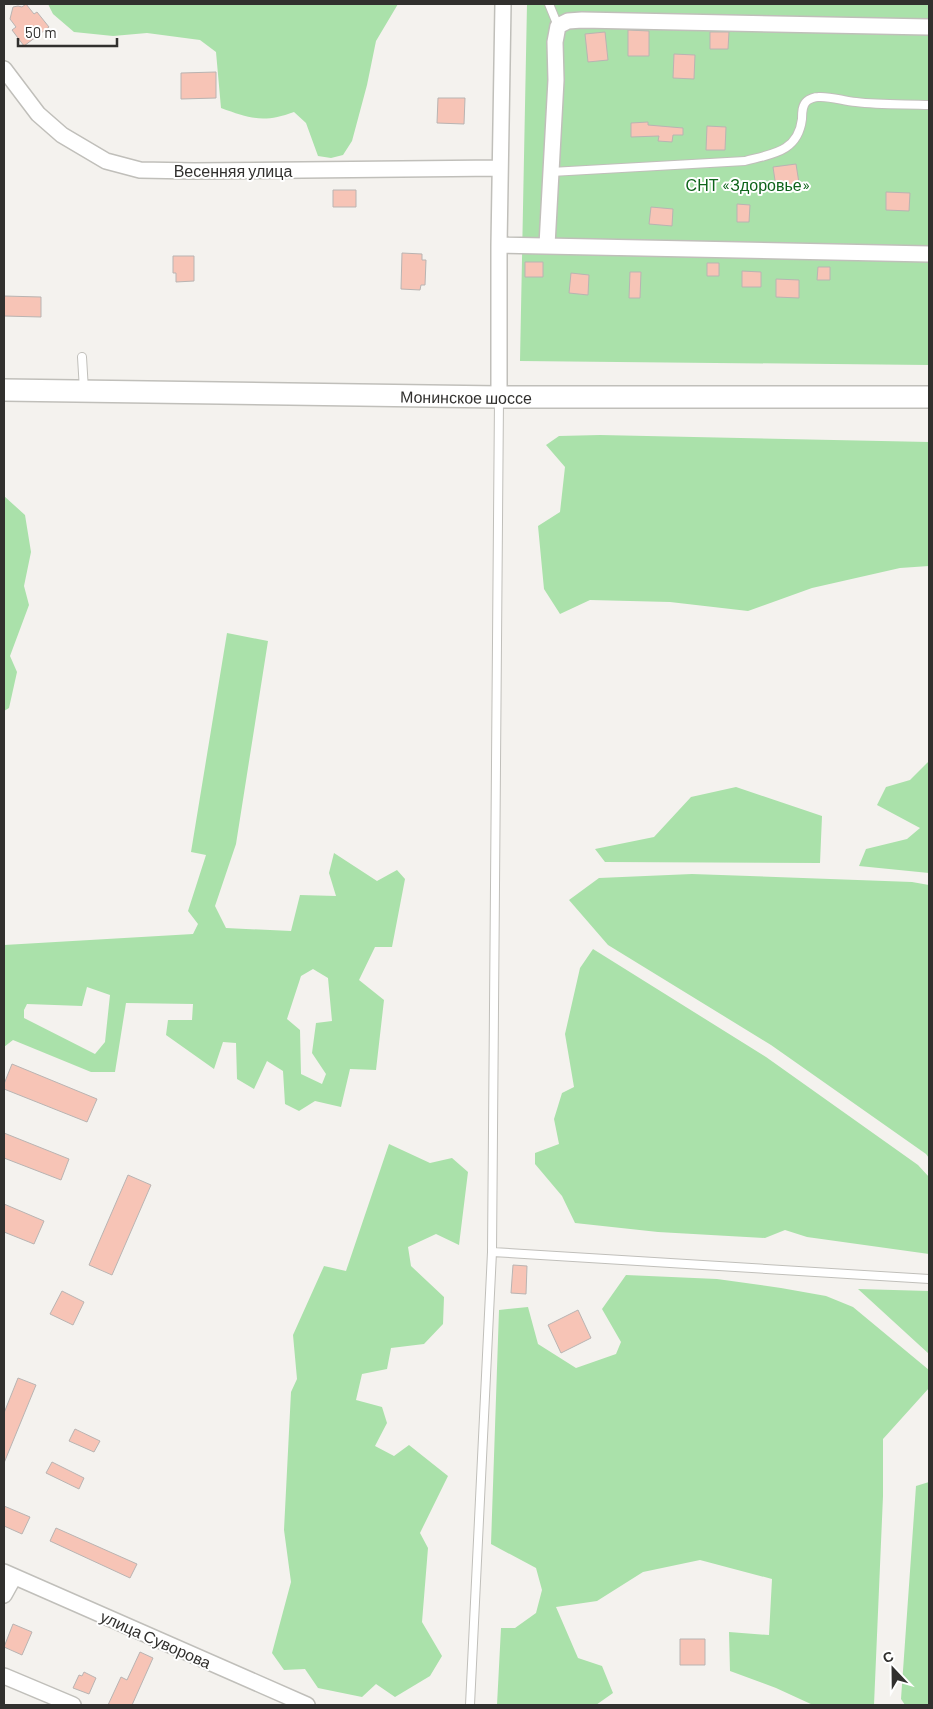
<svg xmlns="http://www.w3.org/2000/svg" width="933" height="1709" viewBox="0 0 933 1709" font-family="Barlow,sans-serif">
	<style>
		.green { fill: #aae1aa; fill-rule: evenodd }
		.building { fill: #f7c4b6; stroke: #b9b4b2 }
		.lines { fill: none; stroke-linecap: round; stroke-linejoin: round }
		.service-casing { stroke: #c0bfba; stroke-width: 10 }
		.minor-casing { stroke: #c0bfba; stroke-width: 18 }
		.secondary-casing { stroke: #c0bfba; stroke-width: 24 }
		.service { stroke: #fff; stroke-width: 8 }
		.minor { stroke: #fff; stroke-width: 15 }
		.secondary { stroke: #fff; stroke-width: 21 }
		.labels { text-anchor: middle; dominant-baseline: central; stroke-width: 4; stroke-linejoin: round; paint-order: stroke }
		.street-label { font-size: 16px; fill: #31302e; stroke: #fff }
		.park-label { font-size: 16px; fill: #0e641a; stroke: #fff }
	</style>
	<rect width="100%" height="100%" fill="#f4f2ee"/>
	<!-- green -->
	<path class="green" d="M48,4H398L376,41L367,85L352,141L343,155L331,158L318,156L306,123L294,112C264,123 251,119 221,108L216,52L200,40L147,33L113,36L74,32L53,14Z
		M527,4H929V365L520,361Z
		M600,435L929,442V566L900,568L812,588L748,611L670,602L590,600L560,614L544,589L538,526L560,512L565,467L546,445L559,436Z
		M4,496L25,515L31,552L24,586L29,605L10,656L17,672L9,708L4,711Z
		M227,633L268,641L236,844L215,906L226,928L291,931L300,895L336,896L329,873L334,853L377,881L397,870L405,879L392,947H375L359,980L384,1000L376,1070L350,1069L341,1107L315,1101L299,1111L285,1104L283,1071L267,1061L254,1089L237,1079L236,1043L223,1042L214,1069L166,1035L168,1020H192L193,1004L126,1003L115,1072H91L13,1040L4,1047V945L193,934L198,924L188,911L206,855L191,852ZM313,969L328,978L332,1021L316,1023L312,1053L326,1074L322,1084L301,1074L300,1030L287,1019L301,976ZM87,987L110,995L105,1042L95,1054L24,1018V1010L27,1004L82,1006Z
		M929,761V873L859,866L866,849L907,839L920,828L877,805L886,787L910,780Z
		M736,787L822,816L820,863L605,862L595,849L654,837L691,797Z
		M692,874L912,882L929,885V1158L926,1154L771,1045L608,945L569,900L599,878Z
		M593,949L766,1057L918,1165L929,1177V1254L807,1237L785,1230L765,1238L658,1232L575,1223L562,1196L535,1164V1153L559,1144L554,1119L562,1093L574,1087L565,1034L580,968Z
		M389,1144L430,1163L452,1158L468,1172L459,1245L436,1234L408,1247L411,1266L444,1297L443,1324L424,1344L391,1348L387,1369L362,1374L356,1400L382,1407L387,1423L375,1446L394,1456L409,1445L448,1476L420,1533L428,1548L422,1622L442,1656L430,1676L395,1697L376,1684L362,1697L318,1688L305,1669L284,1670L272,1653L291,1582L284,1530L291,1392L297,1379L293,1335L324,1266L346,1271Z
		M626,1275L717,1279L781,1288L826,1296L853,1307L929,1370V1388L883,1439V1496L874,1705H813L776,1688L730,1671L729,1632L769,1635L772,1579L700,1560L643,1572L597,1601L556,1607L578,1658L602,1666L613,1693L596,1705H497L501,1628H515L536,1613L542,1590L536,1568L491,1544L499,1310L528,1307L538,1344L576,1368L616,1354L621,1342L602,1309Z
		M858,1289L929,1291V1354Z
		M929,1482V1705H905L901,1699L916,1486Z"/>
	<!-- building -->
	<path class="building" d="M26,4L34,14L37,12L49,27L24,46L12,30L16,27L10,19L13,7L18,6L22,7Z
		M628,30L649,31V56H628Z
		M605,32L608,60L588,62L585,34Z
		M710,32H729L728,49H710Z
		M674,54L695,55L694,79L673,78Z
		M216,72V98L181,99V73Z
		M438,98H465L464,124L437,123Z
		M648,122V125L683,128V135H673L672,142L658,141L659,136L631,137V123Z
		M707,126L726,127L725,150H706Z
		M796,164L799,183L776,187L773,167Z
		M333,190H356V207H333Z
		M886,192L910,193L909,211L886,210Z
		M737,204L750,205L749,222H737Z
		M651,207L673,209L672,226L649,224Z
		M402,253L422,254V260H426L425,285H421L420,290L401,289Z
		M173,256H194V281L176,282V273H173Z
		M525,262H543V277H525Z
		M707,263H719V276H707Z
		M818,267H830V280H817Z
		M742,271L761,272V287H742Z
		M630,272H641L640,298H629Z
		M571,273L589,275L588,295L569,293Z
		M776,279L799,280V298L776,297Z
		M4,296L41,297V317L4,316Z
		M12,1064L97,1099L87,1122L4,1089V1084Z
		M4,1133L69,1159L61,1180L4,1158Z
		M128,1175L151,1185L112,1275L89,1265Z
		M4,1204L44,1221L34,1244L4,1232Z
		M513,1265L527,1266L526,1294L511,1293Z
		M62,1291L84,1302L73,1325L50,1314Z
		M578,1310L591,1338L561,1353L548,1325Z
		M18,1378L36,1385L4,1463V1413Z
		M75,1429L100,1441L94,1452L69,1441Z
		M52,1462L84,1478L79,1489L46,1473Z
		M4,1506L30,1517L22,1534L4,1526Z
		M56,1528L137,1564L130,1578L50,1541Z
		M13,1624L32,1632L22,1655L4,1647Z
		M680,1639H705V1665H680Z
		M140,1652L153,1658L132,1705H108L121,1677L127,1680Z
		M84,1672L96,1678L89,1694L73,1688L79,1675L82,1676Z"/>
	<g class="lines">
		<defs>
			<path id="service" d="M549,4L558,26
				M551,172L745,161C772,154 798,152 802,119C802,113 802,105 807,101C809,99 815,97 818,97C831,96 843,101 856,102C880,105 905,104 929,105
				M82,357L84,390
				M492,1252L929,1279
				M470,1705L492,1252L499,399"/>
			<path id="minor" d="M4,69L38,114L62,135L106,161L140,170L194,171L500,168
				M499,245L929,254
				M547,245L556,80L555,42L558,26L568,21L582,20L929,27
				M499,397V245L503,4
				M4,1572L307,1705
				M4,1595L14,1577
				M4,1676L73,1705"/>
			<g id="secondary">
				<path id="s1" d="M4,390L499,397H929"/>
			</g>
		</defs>
		<!-- service casing -->
		<use href="#service" class="service-casing"/>
		<!-- minor casing -->
		<use href="#minor" class="minor-casing"/>
		<!-- secondary casing -->
		<use href="#secondary" class="secondary-casing"/>
		<!-- service -->
		<use href="#service" class="service"/>
		<!-- minor -->
		<use href="#minor" class="minor"/>
		<!-- secondary -->
		<use href="#secondary" class="secondary"/>
	</g>
	<g class="labels">
		<!-- street labels -->
		<g class="street-label">
			<text x="233" y="170">Весенняя улица</text>
			<text stroke="none"><textPath href="#s1" startOffset="462">Монинское шоссе</textPath></text>
			<text transform="translate(156 1639) rotate(24)">улица Суворова</text>
		</g>
		<!-- park labels -->
		<g class="park-label">
			<text x="748" y="184">СНТ «Здоровье»</text>
		</g>
	</g>
	<!-- border -->
	<rect width="933" height="1709" fill="none" stroke="#31302e" stroke-width="10"/>
	<!-- north arrow -->
	<g transform="translate(893 1669) rotate(338)" stroke="#ffffff" stroke-width="4" paint-order="stroke">
	<path d="M0-4L9 19L0 12L-9 19Z" fill="#31302e"/>
	<text y="-8" font-size="14" font-weight="bold" text-anchor="middle" fill="#31302e">С</text>
	</g>
	<!-- scale -->
	<path d="M18 38v8h99v-8" fill="none" stroke="#31302e" stroke-width="2.5"/>
	<text x="25" y="38" font-size="15" fill="#31302e" stroke="#ffffff" stroke-width="4" paint-order="stroke">50 m</text>
</svg>
